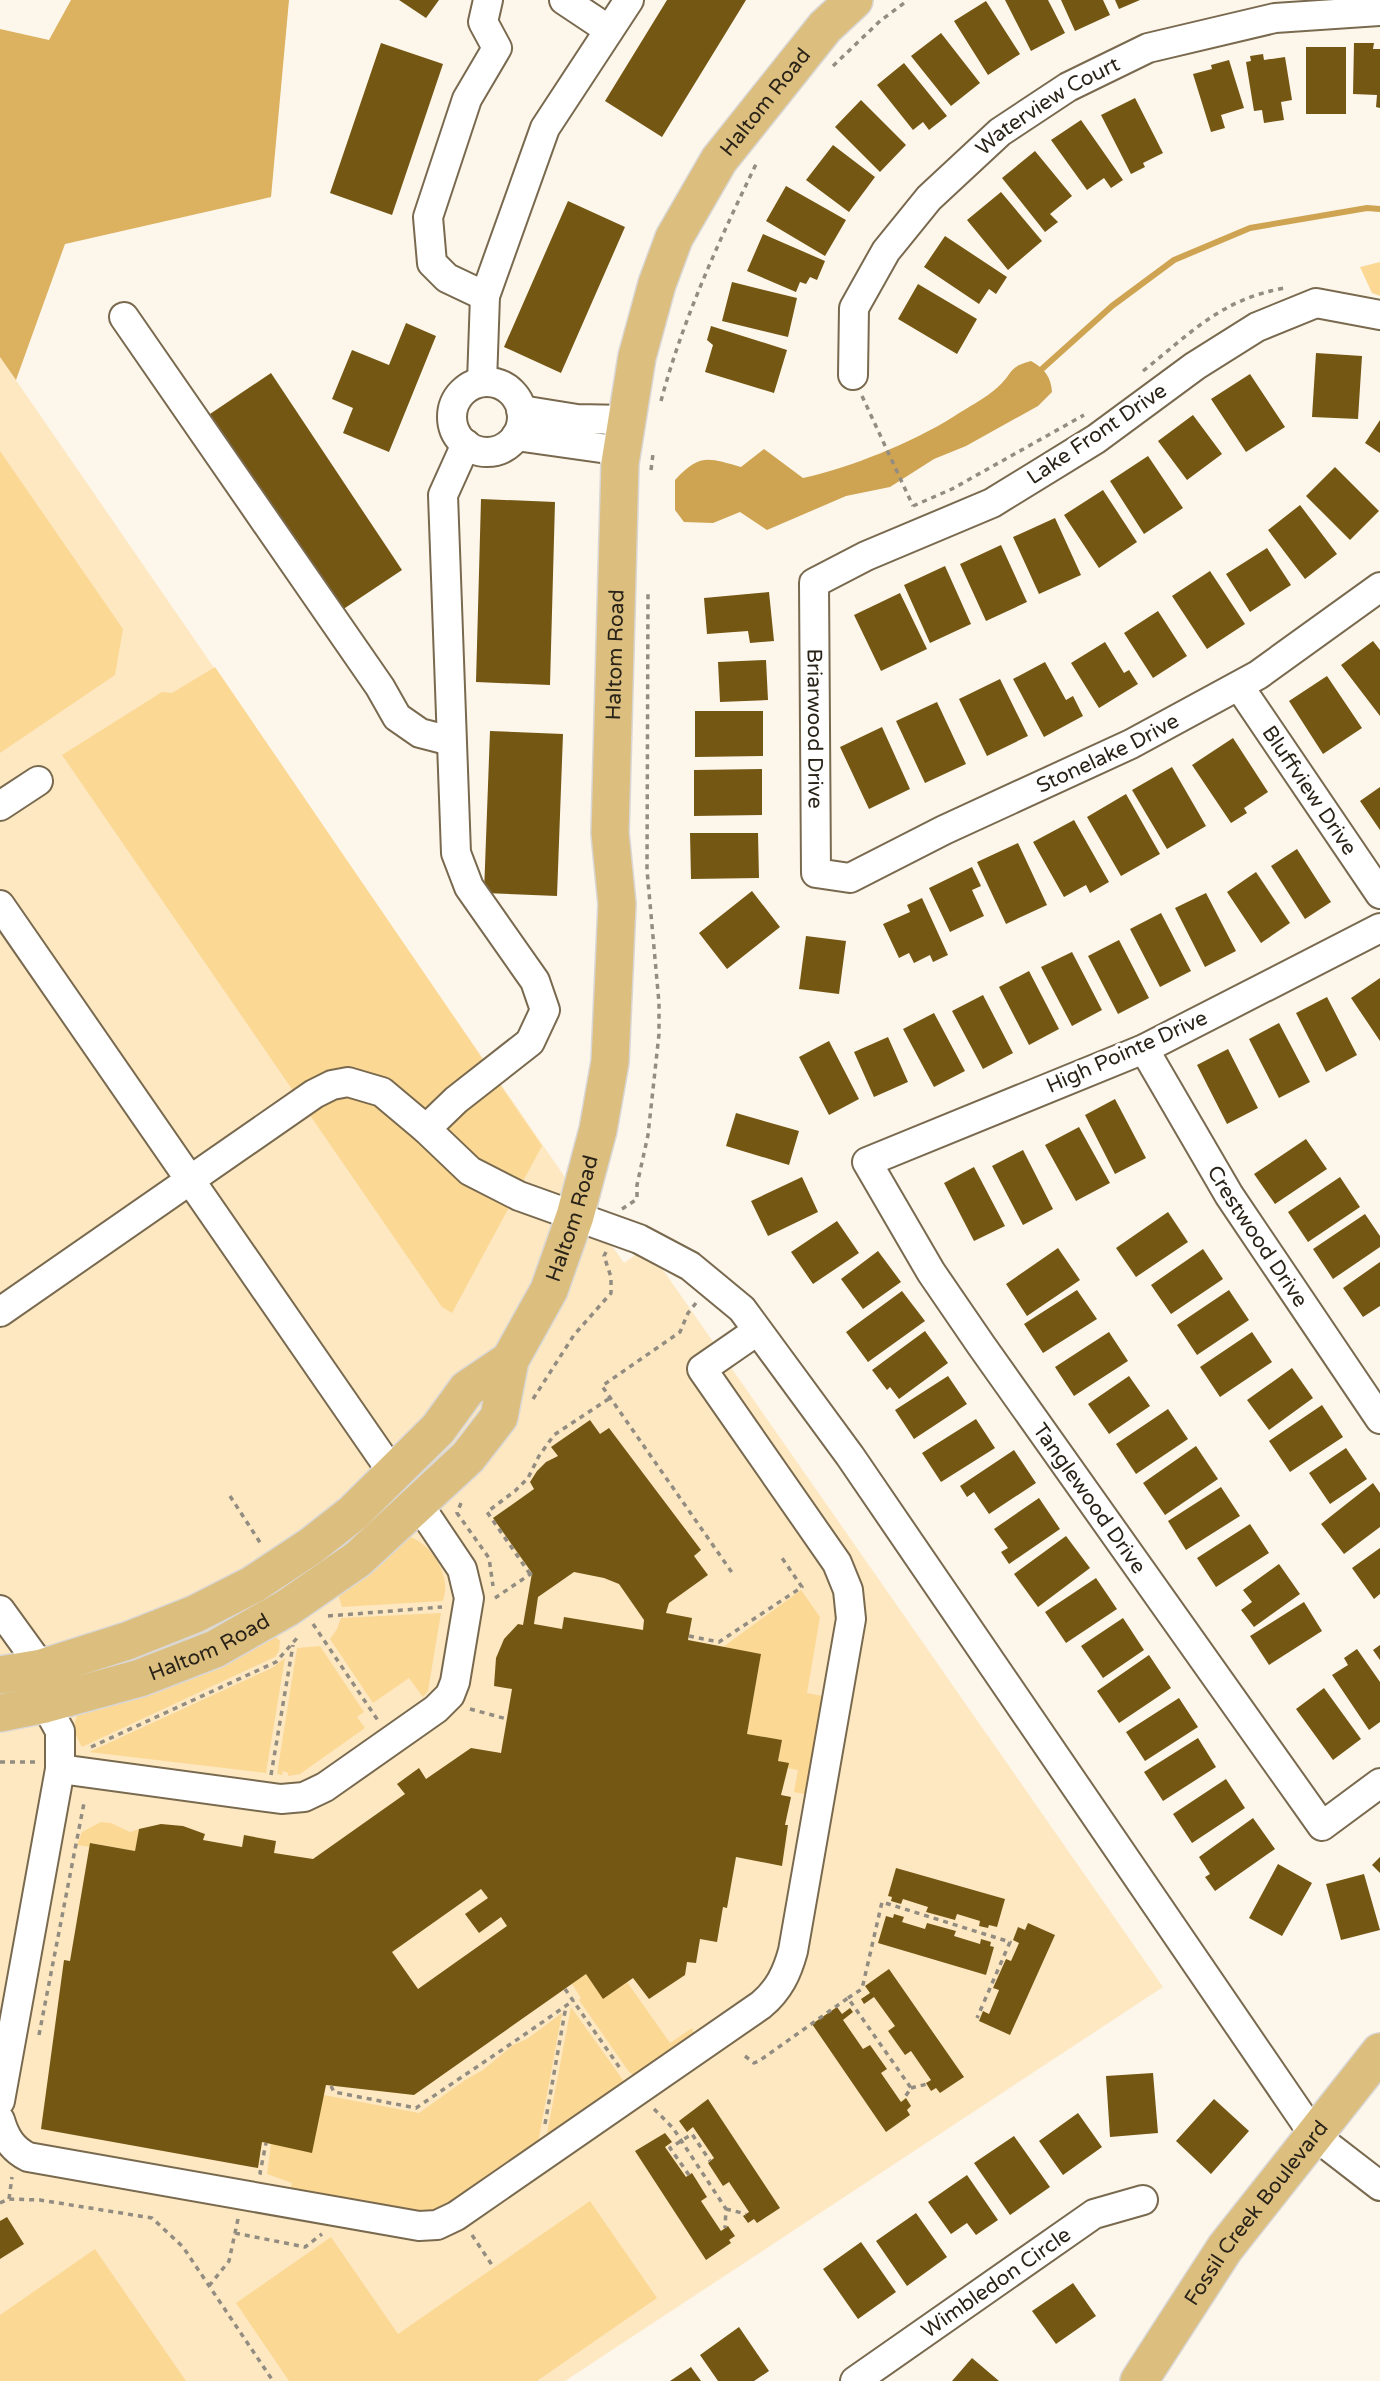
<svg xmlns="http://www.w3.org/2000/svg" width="1380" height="2381" viewBox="0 0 1380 2381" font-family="'Varela Round',sans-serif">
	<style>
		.built { fill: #fde8c2 }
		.green { fill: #fcd895 }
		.forest { fill: #dcb160 }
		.water { fill: #cea452 }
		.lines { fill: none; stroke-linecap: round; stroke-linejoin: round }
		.stream { stroke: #cea452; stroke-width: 6 }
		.building { fill: #755714; fill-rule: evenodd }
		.minor-casing { stroke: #796a4f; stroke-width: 32 }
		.major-casing { stroke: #d9d7d5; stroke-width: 40 }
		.path { stroke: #938c81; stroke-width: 3.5; stroke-dasharray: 5 5; stroke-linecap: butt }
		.minor { stroke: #fff; stroke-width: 28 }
		.major { stroke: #dcbe7f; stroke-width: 37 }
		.labels { text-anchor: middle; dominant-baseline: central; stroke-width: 7; stroke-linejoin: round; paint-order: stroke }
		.street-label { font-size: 21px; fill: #2a2318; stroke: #fff }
	</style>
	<rect width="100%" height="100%" fill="#fdf6ea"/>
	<!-- built -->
	<path class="built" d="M0,357L624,1263L647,1247L1163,1987L565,2381H0Z"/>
	<!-- green -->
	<path class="green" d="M1380,262V296L1372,293L1360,267Z
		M0,451L123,629L115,675L0,753Z
		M215,667L542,1146L452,1313L442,1307L62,755L162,692L172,693Z
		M410,1537C427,1542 444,1566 445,1584C446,1590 444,1596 443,1601L342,1607L338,1594L403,1538Z
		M801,1590L820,1617L807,1693L828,1697L810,1795L794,1792L798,1770L788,1768L778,1761L782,1740L747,1734L761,1654L723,1647Z
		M441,1613L428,1691L423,1697L409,1678L373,1703L330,1639L337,1629L341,1618Z
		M270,1631L280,1641L279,1651L275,1657L82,1747C74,1734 72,1725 79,1711Z
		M320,1646L364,1712L357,1717L365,1728L300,1774L288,1776V1773L283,1771L282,1775L277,1774L297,1648Z
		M285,1658L266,1773L89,1752L272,1668Z
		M101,1822L111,1823L130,1832L139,1829L135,1851L91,1843L90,1847L77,1845L82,1832Z
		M586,1974L603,1999L627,1982L670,2043L692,2028L694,2035L635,2076L629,2072L579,2000L581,1998L572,1984Z
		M571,2007L623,2080L622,2086L546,2139Z
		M562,2013L538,2143L448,2205C435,2212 423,2212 409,2211L290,2190L292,2183L267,2174L271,2144L324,2095L419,2113L465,2080L483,2070L513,2045L527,2039Z
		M590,2201L657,2298L537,2381H289L236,2303L331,2237L398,2334Z
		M95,2249L186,2381H0V2315Z"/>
	<!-- forest -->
	<path class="forest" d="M71,0H289L271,197L65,244L16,380L0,357V29L49,40Z"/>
	<!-- water -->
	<path class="water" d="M1031,361C1045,369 1051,377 1052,392L1038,406L966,446L934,459L890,487L846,496L767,530L740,512L713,523L684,522L675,510V480C700,453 708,458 741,467L764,449L803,478C850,468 913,442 953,417C968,407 986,398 998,387C1014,372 1008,367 1031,361Z"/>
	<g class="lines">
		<!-- stream -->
		<path class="stream" d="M1043,368L1112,306L1174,260L1250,228L1367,208L1380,209"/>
	</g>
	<!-- building -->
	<path class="building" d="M399,0H439L426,18Z
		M667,0H746L662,137L605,101Z
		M1005,0H1048L1065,33L1031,51Z
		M1061,0H1103L1110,15L1075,31Z
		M1115,0H1140L1119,9Z
		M986,1L1020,54L988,75L954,21Z
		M941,33L980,83L951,106L911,56Z
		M381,43L443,64L392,215L330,193Z
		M1354,43H1374L1373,49H1380V108L1376,107L1377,95L1353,94Z
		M1306,47H1346V114H1306Z
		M1263,54L1264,60L1285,57L1292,100L1281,102L1284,120L1264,123L1262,110L1254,111L1246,62L1251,61L1250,56Z
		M1229,60L1244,108L1221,115L1225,128L1211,132L1193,74L1212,69L1211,65Z
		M904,63L947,116L929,130L923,122L913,130L877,85Z
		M1135,98L1163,153L1143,163L1145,167L1131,174L1101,115Z
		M861,100L906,145L880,172L835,127Z
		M1081,120L1123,180L1111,188L1104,178L1087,190L1051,140Z
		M833,145L875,177L849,212L806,180Z
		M1035,151L1072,196L1050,214L1058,222L1045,232L1002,178Z
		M786,186L846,220L825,256L766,221Z
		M1001,192L1042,241L1008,270L967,220Z
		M568,201L625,227L561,373L504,347Z
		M763,234L825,261L817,280L810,277L806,284L800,282L796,292L747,271Z
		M945,236L1007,277L996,294L989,289L979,304L924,267Z
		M732,282L797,298L788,337L722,321Z
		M918,284L977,319L957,354L898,319Z
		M406,323L436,336L389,452L343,433L353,408L332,399L352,350L389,365Z
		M711,326L787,350L774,393L705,372L713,345L707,340Z
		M1316,353L1362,356L1358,419L1312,417Z
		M271,373L402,570L342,610L210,414Z
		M1250,374L1285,427L1246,452L1211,399Z
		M1193,415L1222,454L1187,480L1158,441Z
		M1380,420V453L1365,443Z
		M1148,456L1183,508L1144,534L1110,481Z
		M1335,467L1379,511L1350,540L1306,496Z
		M1103,490L1137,542L1099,568L1064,515Z
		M481,499L555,502L550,685L476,682Z
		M1300,505L1337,554L1305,579L1268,530Z
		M1055,518L1081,575L1039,594L1013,537Z
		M1001,545L1027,602L986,621L960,564Z
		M1267,548L1291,585L1250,612L1226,574Z
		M945,566L971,624L930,643L904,585Z
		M1210,571L1245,624L1207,649L1172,596Z
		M769,592L774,641L750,643L748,631L707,634L704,598Z
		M900,593L927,649L881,671L854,615Z
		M1158,611L1187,656L1153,678L1124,633Z
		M1373,641L1380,650V716L1341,665Z
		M1105,642L1124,673L1129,670L1138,684L1099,708L1071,663Z
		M766,660L768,700L720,702L718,662Z
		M1045,662L1066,700L1073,696L1083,716L1044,737L1013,679Z
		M1327,676L1362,728L1323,754L1289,701Z
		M1000,679L1028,736L987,756L959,699Z
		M937,702L966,764L925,783L896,721Z
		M695,711H763V756L695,757Z
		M882,727L910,789L869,809L840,747Z
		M490,731L563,734L557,896L484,893Z
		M1233,738L1268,792L1244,808L1247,813L1231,823L1192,765Z
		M1172,767L1206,826L1167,849L1132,790Z
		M762,769V815L694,816V770Z
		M1380,787V830L1360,801Z
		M1126,794L1160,854L1121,876L1087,817Z
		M1074,820L1109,882L1090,893L1086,885L1064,897L1033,842Z
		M690,833H758L759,878L691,879Z
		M1018,843L1047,905L1006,924L977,862Z
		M1297,849L1331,902L1305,919L1271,866Z
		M972,867L981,886L972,890L984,916L950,932L929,888Z
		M1256,872L1290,923L1261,943L1227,892Z
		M752,891L780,927L727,969L699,933Z
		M1206,893L1236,951L1205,967L1175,908Z
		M922,898L948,955L933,962L930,955L914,963L909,953L899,958L883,924L910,912L907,905Z
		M1161,913L1191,971L1160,987L1130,929Z
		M806,936L846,941L839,994L799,989Z
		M1119,940L1149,998L1118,1014L1088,956Z
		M1072,952L1102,1010L1072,1026L1041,967Z
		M1029,971L1059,1029L1029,1045L999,987Z
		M1380,978V1041L1351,998Z
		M983,995L1013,1053L983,1069L952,1011Z
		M1327,997L1357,1055L1326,1072L1296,1013Z
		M934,1013L965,1071L934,1087L903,1029Z
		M1279,1023L1310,1082L1279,1098L1249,1039Z
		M888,1037L908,1082L874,1097L854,1052Z
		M829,1041L859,1099L829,1115L799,1057Z
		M1228,1049L1258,1108L1227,1124L1197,1065Z
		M1115,1099L1146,1158L1115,1174L1085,1115Z
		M736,1113L799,1131L789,1165L726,1146Z
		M1079,1127L1110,1183L1076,1201L1045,1145Z
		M1306,1139L1327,1169L1275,1204L1254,1174Z
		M1023,1150L1053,1209L1023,1225L992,1166Z
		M974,1167L1005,1226L974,1241L944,1183Z
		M802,1177L818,1212L768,1236L751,1201Z
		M1340,1177L1360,1207L1308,1242L1288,1212Z
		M1168,1212L1188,1242L1136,1277L1116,1248Z
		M1365,1214L1380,1236V1247L1333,1279L1313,1249Z
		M837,1221L859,1253L813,1284L791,1252Z
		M1058,1248L1080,1280L1027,1316L1006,1284Z
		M1203,1249L1223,1279L1171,1314L1151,1285Z
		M878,1251L901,1282L863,1309L841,1279Z
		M1380,1262V1306L1363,1317L1343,1288Z
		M1077,1290L1097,1319L1043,1353L1024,1324Z
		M1229,1290L1249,1320L1197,1355L1177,1325Z
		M902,1291L925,1321L868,1362L846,1332Z
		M925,1331L948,1363L899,1399L890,1387L887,1390L872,1370Z
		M1109,1332L1128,1361L1074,1396L1055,1367Z
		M1252,1332L1272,1362L1220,1397L1200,1367Z
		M1292,1368L1313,1398L1269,1430L1247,1400Z
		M948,1376L967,1404L914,1439L895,1410Z
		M1129,1376L1150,1406L1109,1434L1088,1404Z
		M1322,1405L1343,1437L1290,1472L1269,1441Z
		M1168,1409L1188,1439L1136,1474L1116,1444Z
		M976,1419L995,1448L941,1482L922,1453Z
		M590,1420L600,1434L609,1428L701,1550L694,1556L708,1575L669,1603L666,1613L692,1618L688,1640L761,1654L747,1734L782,1740L778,1761L789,1763L781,1795L791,1797L785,1825H788L782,1866L736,1857L727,1908L723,1907L717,1942L700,1939L696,1963L687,1962L685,1975L649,1999L633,1978L603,1999L586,1974L414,2095L326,2085L312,2153L262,2142L258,2168L41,2129L64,1960L70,1961L90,1843L135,1851L139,1829L161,1824L183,1826L205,1834L203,1840L242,1847L244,1835L276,1841L274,1853L313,1859L405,1794L397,1784L419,1768L426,1779L471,1748L501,1753L512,1689L494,1686L496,1658L504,1639L518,1624L523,1625L532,1573L493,1518L534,1489L530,1482L537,1471L546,1462L558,1456L551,1447ZM574,1572L604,1578L619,1584L644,1620L643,1630L564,1617L562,1629L534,1624L538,1597ZM481,1889L488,1898L465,1914L479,1933L501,1917L507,1926L418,1989L392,1952Z
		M1196,1446L1218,1479L1165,1515L1143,1483Z
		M1346,1448L1367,1479L1330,1504L1309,1473Z
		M1014,1450L1036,1483L989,1514L974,1492L967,1497L960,1486Z
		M1373,1483L1380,1493V1527L1344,1554L1321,1524Z
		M1221,1487L1240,1516L1186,1550L1168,1521Z
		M1039,1498L1060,1529L1009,1564L1001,1552L1008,1548L994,1529Z
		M1250,1524L1269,1553L1216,1587L1197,1558Z
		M1066,1536L1090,1568L1038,1607L1014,1574Z
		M1380,1548V1594L1374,1599L1352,1568Z
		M1279,1564L1300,1594L1254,1627L1241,1610L1252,1602L1243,1590Z
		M1096,1578L1117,1609L1066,1643L1045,1612Z
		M1304,1602L1322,1631L1269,1665L1250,1636Z
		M1123,1618L1144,1650L1103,1678L1081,1646Z
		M1380,1645V1660L1373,1650Z
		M1357,1649L1380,1682V1722L1369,1730L1332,1675L1348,1665L1344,1658Z
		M1149,1655L1171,1688L1119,1723L1097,1691Z
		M1324,1688L1361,1739L1333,1760L1296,1709Z
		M1179,1698L1198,1727L1145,1761L1126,1732Z
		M1198,1738L1216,1767L1163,1801L1144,1772Z
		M1226,1779L1245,1808L1192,1843L1173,1814Z
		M1253,1818L1275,1849L1215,1891L1205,1877L1210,1874L1199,1857Z
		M1380,1857V1873L1372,1865Z
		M1278,1864L1312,1883L1282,1936L1249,1918Z
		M896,1868L1005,1899L997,1927L989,1925L988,1928L979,1926L980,1921L957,1914L955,1920L926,1912L928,1907L903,1899L901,1904L891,1901L892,1897L888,1896Z
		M1364,1874L1380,1930L1341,1940L1326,1884Z
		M894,1914L904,1917L902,1922L925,1929L927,1923L956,1931L954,1936L980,1944L981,1939L991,1942L990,1946L994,1947L986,1975L878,1943L886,1916L893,1918Z
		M1028,1923L1055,1935L1010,2035L979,2021L983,2011L989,2014L999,1990L993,1988L1006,1959L1011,1961L1019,1943L1013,1940L1018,1927L1025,1930Z
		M889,1969L964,2077L940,2093L936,2088L931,2091L926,2083L931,2080L911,2051L905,2055L888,2031L895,2026L874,1997L864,2004L861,1999L870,1993L865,1986Z
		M837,2007L842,2014L850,2008L853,2012L843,2020L863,2049L870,2045L887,2069L881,2073L901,2102L906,2098L911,2106L907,2110L910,2115L886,2132L812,2024Z
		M1153,2073L1158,2133L1110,2137L1106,2076Z
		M708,2099L780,2208L757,2223L754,2219L748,2223L743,2216L749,2212L729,2182L723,2186L708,2163L714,2158L693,2127L687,2132L679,2121Z
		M1214,2099L1249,2131L1211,2174L1176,2141Z
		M1078,2113L1102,2147L1063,2175L1039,2141Z
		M665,2133L672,2142L665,2147L686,2177L692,2173L707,2197L701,2201L721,2231L728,2226L735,2236L729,2240L731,2243L706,2260L635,2151Z
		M1014,2136L1050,2187L1010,2215L974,2163Z
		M967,2175L998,2220L976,2235L967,2223L951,2234L928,2202Z
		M916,2213L947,2257L907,2286L876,2241Z
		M7,2217L24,2244L0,2259V2221Z
		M861,2242L896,2292L858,2319L823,2269Z
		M1073,2283L1096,2316L1056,2344L1032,2311Z
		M739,2327L769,2371L754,2381H718L700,2355Z
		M972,2358L999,2381H952Z
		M691,2367L701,2381H670Z"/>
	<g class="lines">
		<defs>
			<g id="minor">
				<path d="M564,0L609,30"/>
				<path d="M485,296L447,278L432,263L428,217L467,99L497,48L483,22L488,0"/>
				<path id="s1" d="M1380,315L1316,303L1257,327L1195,366L1096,439L992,503L866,556L814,583L816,873L850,878L944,830L1131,744L1258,675L1380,587"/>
				<path d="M124,317L380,687L397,717L420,733L451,741"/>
				<path id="s2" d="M853,375L854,308L886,251L929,198L1000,132L1068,87L1148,48L1275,18L1380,11"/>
				<path d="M482,382L485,296L545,128L629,0"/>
				<circle cx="487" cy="417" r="35"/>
				<path d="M521,410L577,419L627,420"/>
				<path d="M516,436L622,451"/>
				<path id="s3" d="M1239,686L1380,894"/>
				<path d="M0,806L38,781"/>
				<path d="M0,905L392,1472"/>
				<path id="s4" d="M1380,928L1144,1049L867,1162L931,1272L981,1345L1322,1826L1380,1783"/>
				<path id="s5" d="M1144,1049L1229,1195L1380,1419"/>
				<path d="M426,1129L456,1100L530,1042L545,1010L535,981L469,887L456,853L443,495L466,444"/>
				<path d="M0,1312L314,1094L332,1085L348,1082L382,1092L426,1129L470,1171L519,1196L639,1239L690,1266L742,1309L850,1456L1314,2135L1380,2186"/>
				<path d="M0,1610L42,1668"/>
				<path d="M60,1769L281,1799L304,1797L325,1787L436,1709L450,1695L455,1682L469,1598L462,1569L419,1505"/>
				<path d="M0,2101L60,1769V1731L45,1704"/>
				<path d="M0,2120C5,2137 12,2149 28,2157L419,2226L437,2225L456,2216L761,2005C779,1990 787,1973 793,1951L851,1619L848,1590L837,1563L702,1369L757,1331"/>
				<path id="s6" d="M855,2381L1094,2214L1143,2200"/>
			</g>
			<g id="major">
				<path d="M0,1675L42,1668L127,1641L195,1614L252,1585L311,1546L353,1513L438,1429L467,1389L510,1360"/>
				<path id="s7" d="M0,1713L45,1704L140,1678L215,1649L287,1608L358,1559L468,1457L499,1417L510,1360L549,1290L575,1216L598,1130L610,1062L617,904L610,833L620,463L637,357L657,284L674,238L719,160L825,27L854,0"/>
				<path id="s8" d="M1139,2381L1225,2248L1380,2052"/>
			</g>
		</defs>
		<!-- minor casing -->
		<use href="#minor" class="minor-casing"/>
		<!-- major casing -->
		<use href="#major" class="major-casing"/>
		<!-- path -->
		<path class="path" d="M833,66L880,21L908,0
			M1143,371C1191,333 1221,299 1285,288
			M862,396L913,506
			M661,401C683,318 720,239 757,162
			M651,470L653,454
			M913,506L952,489L1084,415
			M622,1209L637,1199V1185L648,1135L659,1034V1003L647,870L648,590
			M696,1303L688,1313L680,1332L602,1386L733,1574
			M533,1399L574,1335L611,1293V1277L604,1256L606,1252
			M230,1496L261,1544
			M461,1503L457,1513L489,1558L493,1586
			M530,1574L487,1512L515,1491L528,1478L539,1456L554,1435L610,1398
			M495,1598L532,1573
			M328,1616L442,1607
			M313,1624L379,1722
			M689,1636L719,1642L802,1587L782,1558
			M470,1709L507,1719
			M91,1747L276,1662L298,1637
			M0,1762H36
			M271,1775L293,1645
			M565,1989L622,2071
			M848,1998L862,1989L882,1902L1010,1942L977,2018
			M39,2035L84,1803
			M745,2056L754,2063L759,2061L848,1998L911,2088L903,2100
			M331,2086L334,2092L416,2108C469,2072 522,2037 574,2000
			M911,2088L927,2084
			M654,2109L673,2128L726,2209L725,2228
			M545,2124L566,2006
			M262,2173H260L266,2143
			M689,2175L670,2148L692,2134L710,2161
			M9,2199L12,2177
			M0,2203L9,2199L40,2200L152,2218L183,2247L273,2381
			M726,2209L746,2214
			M235,2233L305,2247L322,2234
			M472,2235L494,2268
			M209,2286L229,2261L238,2219"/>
		<!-- minor -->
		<use href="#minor" class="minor"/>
		<!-- major -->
		<use href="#major" class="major"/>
	</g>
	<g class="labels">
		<!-- street labels -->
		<g class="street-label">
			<text stroke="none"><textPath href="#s7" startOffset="1965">Haltom Road</textPath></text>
			<text stroke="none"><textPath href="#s2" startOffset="352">Waterview Court</textPath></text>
			<text transform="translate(1097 434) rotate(-34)">Lake Front Drive</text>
			<text stroke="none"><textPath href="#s7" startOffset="1377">Haltom Road</textPath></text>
			<text stroke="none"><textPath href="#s1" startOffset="788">Briarwood Drive</textPath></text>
			<text stroke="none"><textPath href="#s1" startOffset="1253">Stonelake Drive</textPath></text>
			<text stroke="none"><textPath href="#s3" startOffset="126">Bluffview Drive</textPath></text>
			<text transform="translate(1127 1052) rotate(-24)">High Pointe Drive</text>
			<text stroke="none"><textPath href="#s7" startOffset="808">Haltom Road</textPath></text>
			<text stroke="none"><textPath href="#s5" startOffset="219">Crestwood Drive</textPath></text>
			<text stroke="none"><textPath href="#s4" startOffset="968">Tanglewood Drive</textPath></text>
			<text stroke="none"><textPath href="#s7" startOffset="220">Haltom Road</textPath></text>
			<text stroke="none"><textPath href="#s8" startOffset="205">Fossil Creek Boulevard</textPath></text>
			<text stroke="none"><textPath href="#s6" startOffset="172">Wimbledon Circle</textPath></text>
		</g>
	</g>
</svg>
